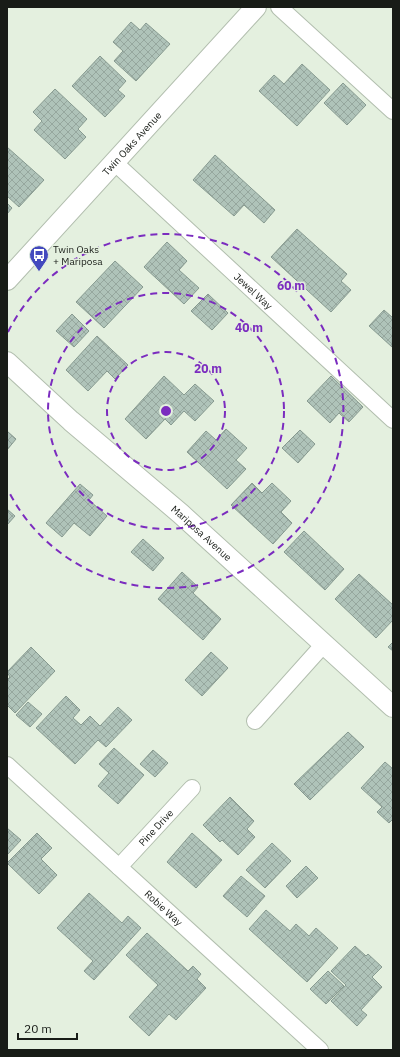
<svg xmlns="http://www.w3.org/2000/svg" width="400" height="1057" viewBox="0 0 400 1057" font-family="'IBM Plex Sans',sans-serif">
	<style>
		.building { fill: url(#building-cross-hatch); stroke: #879a90 }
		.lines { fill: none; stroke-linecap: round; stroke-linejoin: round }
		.minor-casing { stroke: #b2beae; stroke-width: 18 }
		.tertiary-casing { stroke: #b2beae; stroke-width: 22 }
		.minor { stroke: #fff; stroke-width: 16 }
		.tertiary { stroke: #fff; stroke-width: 20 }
		.ring { fill: none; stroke: #7b2cbf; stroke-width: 2; stroke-dasharray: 7 5 }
		.labels { text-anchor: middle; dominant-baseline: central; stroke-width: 3; stroke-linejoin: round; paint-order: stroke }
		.street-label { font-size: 10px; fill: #181c17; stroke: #e4f0df }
		.poi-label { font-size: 10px; fill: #181c17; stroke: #e4f0df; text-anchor: start }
		.centre { fill: #7b2cbf; stroke: #e4f0df; stroke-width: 2 }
		.ring-label { font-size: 12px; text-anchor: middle; font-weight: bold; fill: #7b2cbf; stroke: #e4f0df; stroke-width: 3; stroke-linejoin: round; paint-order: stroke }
	</style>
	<defs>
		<pattern id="building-cross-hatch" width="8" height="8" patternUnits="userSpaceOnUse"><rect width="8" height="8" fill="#afc3b9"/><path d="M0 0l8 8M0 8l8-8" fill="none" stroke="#96a79e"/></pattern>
	</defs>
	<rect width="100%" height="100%" fill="#e4f0df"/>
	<!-- building -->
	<path class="building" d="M131,22L140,30L146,23L170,44L136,81L114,61L123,51L113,42Z
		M100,56L126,81L118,90L125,96L105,117L72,86Z
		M302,64L330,90L297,126L259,91L274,75L284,84Z
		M343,83L366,105L347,125L324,103Z
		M55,89L87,119L78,129L86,137L65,159L34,130L42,121L33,112Z
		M7,147L44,180L19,207L7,196Z
		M215,155L275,210L264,223L244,205L234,216L193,180Z
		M7,203L12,208L7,214Z
		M297,229L347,274L341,281L351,290L331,312L271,257Z
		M167,242L187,261L179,270L199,288L184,304L144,267Z
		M115,261L143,287L104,328L76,302Z
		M208,294L228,313L212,330L191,311Z
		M384,310L393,318L392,347L369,326Z
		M72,314L89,331L74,347L56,331Z
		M97,336L128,365L115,379L107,371L88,391L66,370Z
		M164,376L184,395L195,384L214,401L195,421L184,411L171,425L165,419L146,439L125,419Z
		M331,376L363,407L349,422L339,413L330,423L307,401Z
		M226,429L247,448L236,460L246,469L227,489L187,452L206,431L216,440Z
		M300,430L315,444L298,463L282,448Z
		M7,431L16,439L7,450Z
		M252,483L262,493L272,483L291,501L281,512L292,523L273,544L231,505Z
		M80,484L93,495L89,500L107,516L90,536L74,523L62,537L46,523Z
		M7,509L15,516L7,525Z
		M304,531L344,569L325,590L284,552Z
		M143,539L164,558L153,571L131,552Z
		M182,572L198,587L193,593L221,619L203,640L158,599Z
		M359,574L393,605V620L376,638L335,599Z
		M393,642V651L388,647Z
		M31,647L55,671L15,713L7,705V680L10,677L7,672Z
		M211,652L228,668L202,696L185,680Z
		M66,696L80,710L73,718L81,725L90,716L100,726L118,707L132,720L106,747L98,740L75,764L36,728Z
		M28,702L42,714L30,727L16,715Z
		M348,732L364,747L310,800L294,784Z
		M114,748L144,775L118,804L98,786L109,773L99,764Z
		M153,750L168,763L155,777L140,764Z
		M385,762L393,769V819L389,823L377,812L382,807L361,788Z
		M230,797L254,821L247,829L255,837L238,855L222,840L220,842L203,825Z
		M7,828L21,840L7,855Z
		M37,833L52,848L41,859L57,875L39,894L7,863Z
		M192,833L222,860L196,888L167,862Z
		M272,843L291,861L265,888L246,870Z
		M306,866L318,878L297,898L286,886Z
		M241,876L265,896L247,917L223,896Z
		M89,893L122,923L128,916L141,928L94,980L84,971L93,961L57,928Z
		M266,910L290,931L296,924L309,936L316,928L338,948L307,982L249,929Z
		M147,933L188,971L193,966L201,974L197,979L206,988L176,1020L169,1014L149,1036L129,1017L158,985L126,955Z
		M355,946L366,956L368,954L382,967L372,977L382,987L361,1010L367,1015L357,1026L331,1001L346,985L331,971Z
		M328,971L344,986L326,1004L310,989Z"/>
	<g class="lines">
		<defs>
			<g id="minor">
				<path d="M279,7L393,111"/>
				<path id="s1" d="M114,162L393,420"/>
				<path d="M255,721L324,644"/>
				<path id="s2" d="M7,765L320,1050"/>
				<path id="s3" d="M119,867L192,788"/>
			</g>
			<g id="tertiary">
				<path id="s4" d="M7,280L256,7"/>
				<path id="s5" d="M7,362L71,421L181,514L393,707"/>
			</g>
		</defs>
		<!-- minor casing -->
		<use href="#minor" class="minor-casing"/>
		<!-- tertiary casing -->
		<use href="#tertiary" class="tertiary-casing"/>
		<!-- minor -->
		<use href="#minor" class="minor"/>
		<!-- tertiary -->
		<use href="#tertiary" class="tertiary"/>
	</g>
	<!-- distance rings -->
	<g class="ring">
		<circle cx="166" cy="411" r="59"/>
		<circle cx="166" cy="411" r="118"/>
		<path d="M8 332A177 177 0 1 1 8 490"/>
	</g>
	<!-- icons -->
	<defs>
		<symbol id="bus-pin" viewBox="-11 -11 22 30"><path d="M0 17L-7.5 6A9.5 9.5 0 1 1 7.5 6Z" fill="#4349be" stroke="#e4f0df"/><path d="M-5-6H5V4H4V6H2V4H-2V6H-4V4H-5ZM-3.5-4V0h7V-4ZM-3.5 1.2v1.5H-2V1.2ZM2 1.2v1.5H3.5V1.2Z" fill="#fff"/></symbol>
	</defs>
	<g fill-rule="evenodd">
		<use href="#bus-pin" x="28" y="244" width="22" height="30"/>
	</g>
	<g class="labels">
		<!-- street labels -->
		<g class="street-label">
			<text stroke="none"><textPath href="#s4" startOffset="185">Twin Oaks Avenue</textPath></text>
			<text stroke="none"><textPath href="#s1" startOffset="190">Jewel Way</textPath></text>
			<text stroke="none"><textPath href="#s5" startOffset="259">Mariposa Avenue</textPath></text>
			<text stroke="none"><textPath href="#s3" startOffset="54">Pine Drive</textPath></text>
			<text stroke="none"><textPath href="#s2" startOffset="212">Robie Way</textPath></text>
		</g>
		<!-- poi labels -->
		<g class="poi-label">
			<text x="53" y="249">Twin Oaks<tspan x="53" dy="12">+ Mariposa</tspan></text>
		</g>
	</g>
	<circle cx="166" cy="411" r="6" class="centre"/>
	<g class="ring-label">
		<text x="291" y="290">60 m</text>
		<text x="249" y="332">40 m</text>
		<text x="208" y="373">20 m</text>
	</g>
	<!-- border -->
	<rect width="400" height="1057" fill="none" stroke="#181c17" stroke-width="16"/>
	<!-- scale -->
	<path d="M18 1033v6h59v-6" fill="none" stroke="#181c17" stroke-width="2"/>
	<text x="24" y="1033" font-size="12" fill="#181c17" stroke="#e4f0df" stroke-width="3" paint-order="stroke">20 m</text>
</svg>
